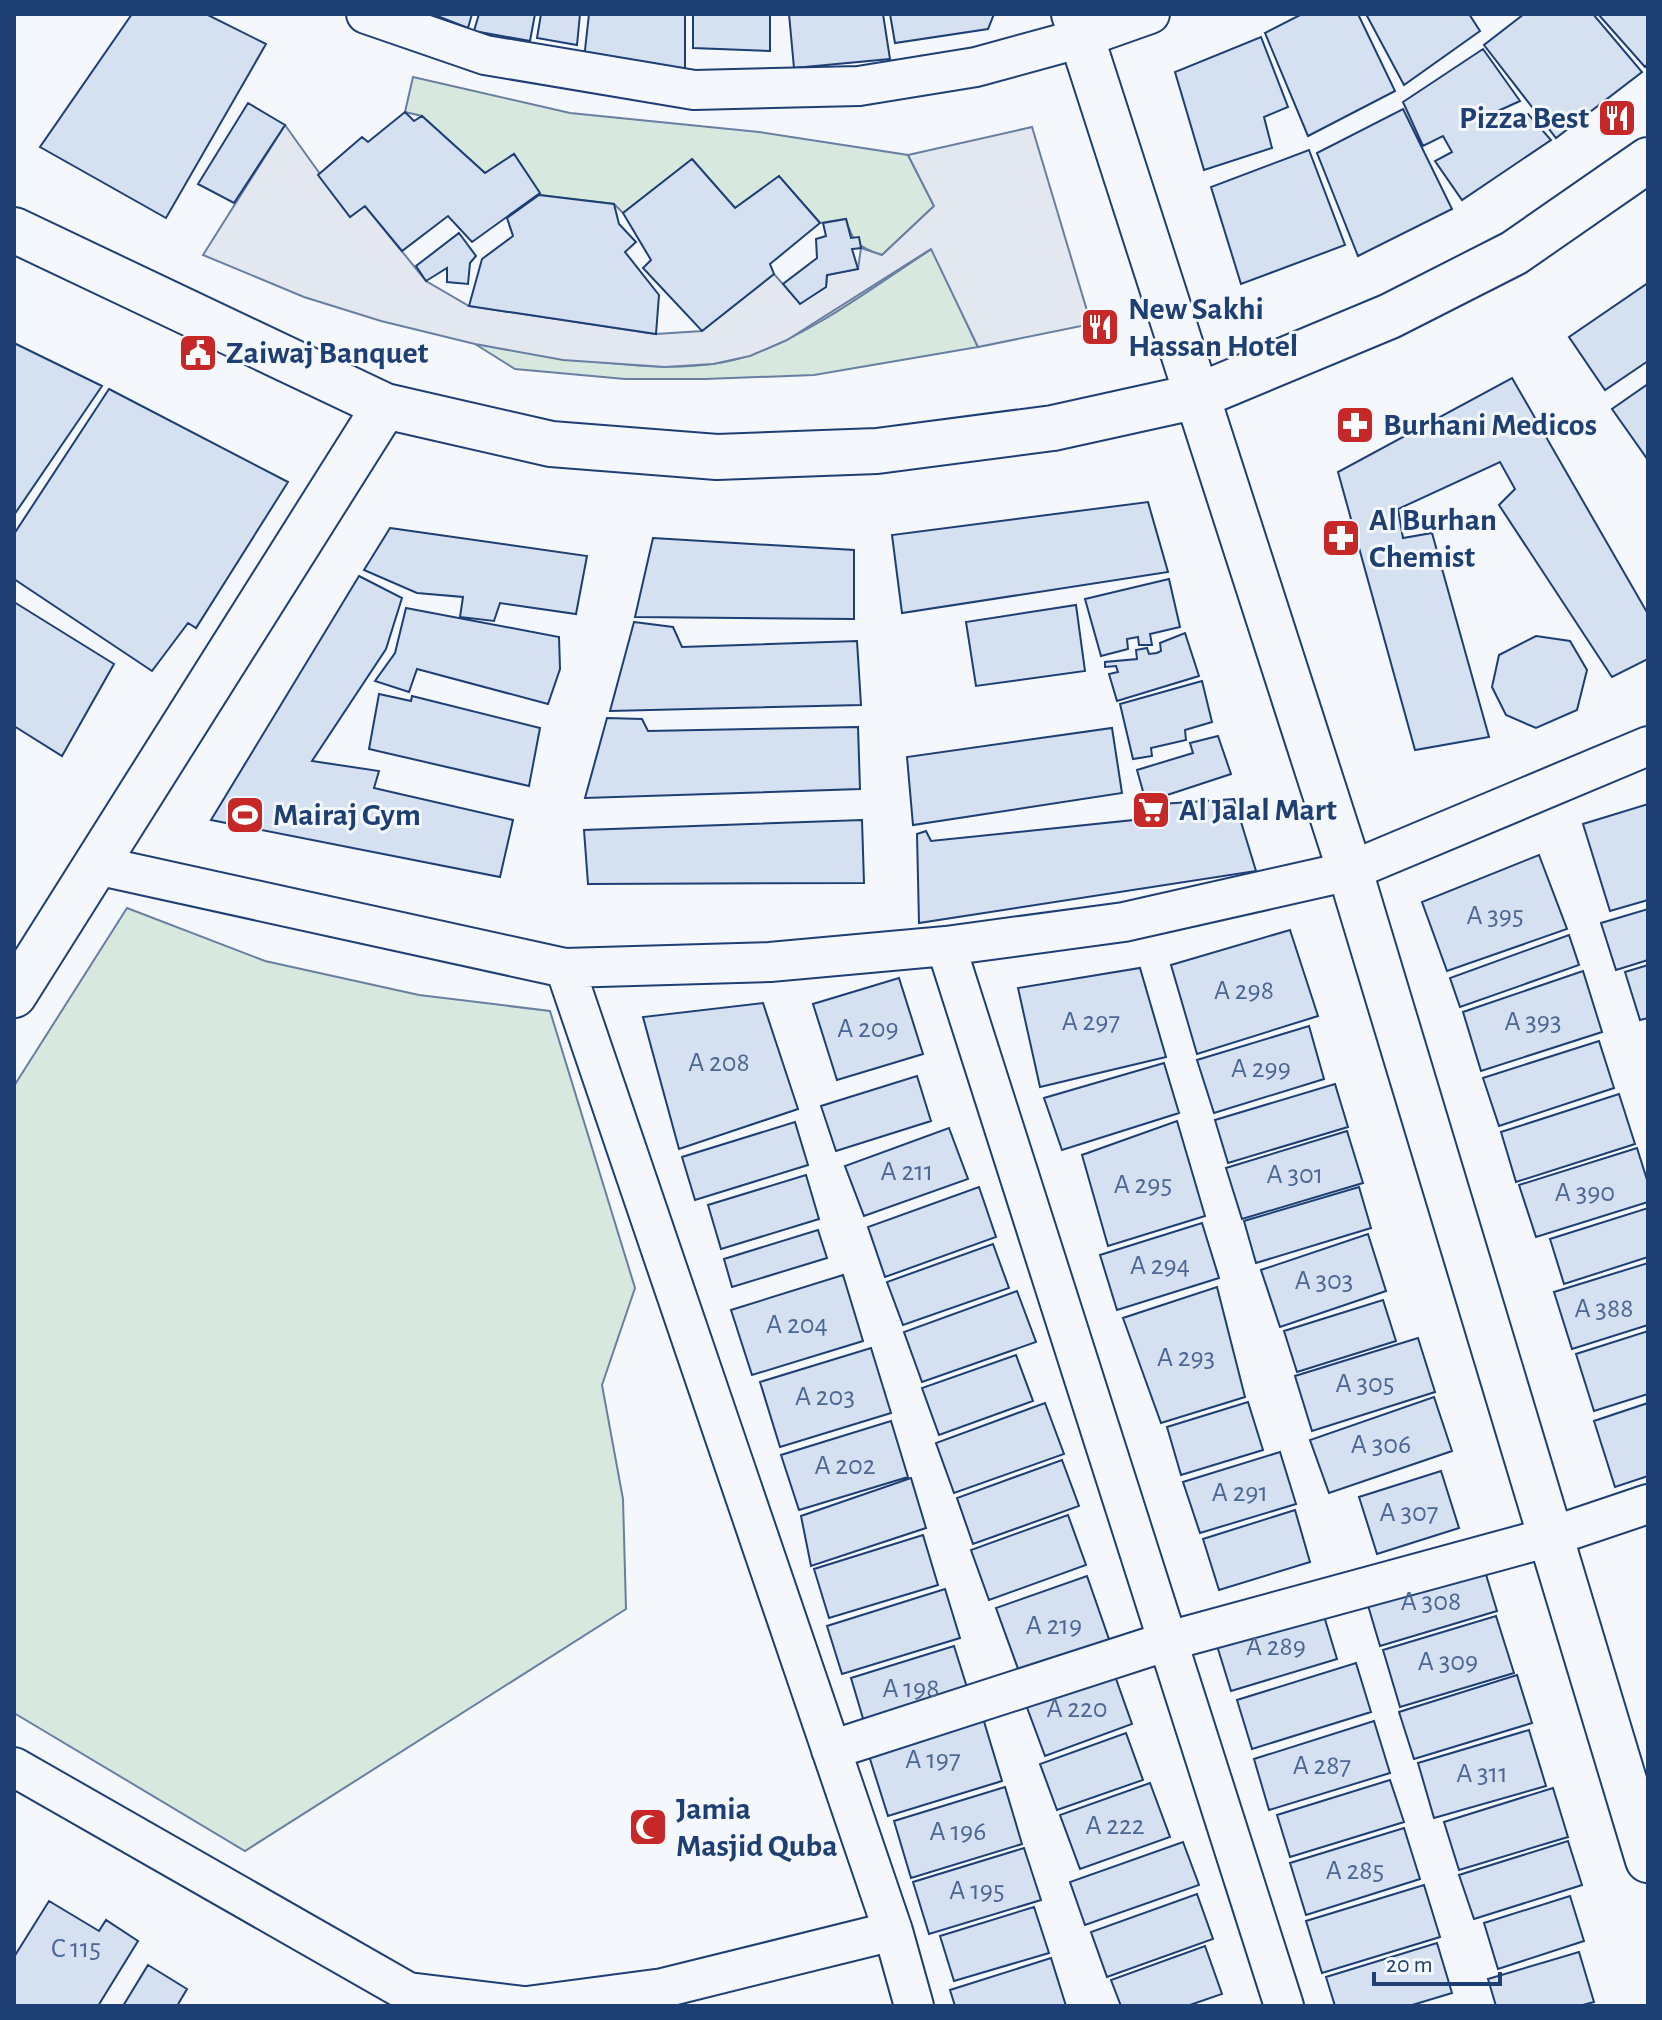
<svg xmlns="http://www.w3.org/2000/svg" width="1662" height="2020" viewBox="0 0 1662 2020" font-family="'Alegreya Sans',sans-serif">
	<style>
		.green { fill: #d7e8df; stroke: #687fa3; stroke-width: 2 }
		.parking { fill: #e3e8f0; stroke: #687fa3; stroke-width: 2 }
		.building { fill: #d5e0f0; stroke: #1d3f73; stroke-width: 2 }
		.lines { fill: none; stroke-linecap: round; stroke-linejoin: round }
		.street-casing { stroke: #1d3f73; stroke-width: 42 }
		.secondary-casing { stroke: #1d3f73; stroke-width: 48 }
		.street { stroke: #f4f7fb; stroke-width: 38 }
		.secondary { stroke: #f4f7fb; stroke-width: 44 }
		.labels { text-anchor: middle; dominant-baseline: central; stroke-width: 6; stroke-linejoin: round; paint-order: stroke }
		.number-label { font-size: 28px; fill: #4b6792 }
		.poi-label { font-size: 32px; font-weight: bold; fill: #1d3f73; stroke: #f4f7fb; text-anchor: start }
	</style>
	<rect width="100%" height="100%" fill="#f4f7fb"/>
	<!-- green -->
	<path class="green" d="M413,77L570,113L759,132L908,155L934,206L882,255C859,248 852,242 846,219L820,223L779,176L735,208L692,159L623,213L614,204L539,195L514,154L485,173L422,116L405,112Z
		M932,249L978,347L814,375L705,379H625L515,369L475,344C557,354 676,383 753,354C817,331 875,285 932,249Z
		M127,908L265,961L419,995L550,1011L635,1288L602,1385L623,1499L626,1609L245,1851L14,1713V1086Z"/>
	<!-- parking -->
	<path class="parking" d="M285,125L350,216L365,206L426,281L469,306L656,334L702,331L774,274L800,303L826,287L827,275L858,269L861,248L882,255L934,206L908,155L1032,127L1091,324L978,347L931,249L787,340L750,356L713,364L665,367L563,360L475,344L381,321L304,297L203,255Z"/>
	<!-- building -->
	<path class="building" d="M132,14H206L266,44L166,218L40,147Z
		M432,14H472L468,28Z
		M479,14H535L530,41L474,31Z
		M541,14H580L577,45L537,38Z
		M589,14H685V70L584,59Z
		M693,14H770V51L693,48Z
		M789,14H883L890,59L794,68Z
		M890,14H994L988,29L895,43Z
		M1302,14H1358L1395,91L1308,136L1265,33Z
		M1366,14H1469L1480,31L1404,85Z
		M1524,14H1593L1642,72L1556,138L1484,45Z
		M1598,14H1648V64L1645,67Z
		M1261,37L1288,107L1264,117L1272,148L1204,170L1175,72Z
		M1483,49L1520,101L1498,111L1508,125L1528,114L1551,140L1462,200L1435,161L1452,152L1443,136L1423,146L1403,102Z
		M248,103L285,125L234,203L198,184Z
		M1403,109L1452,209L1358,256L1317,153Z
		M405,112L414,121L422,116L485,173L514,154L540,193L472,242L448,216L402,251L365,206L350,217L318,175L362,137L368,142Z
		M1309,150L1345,245L1241,284L1211,187Z
		M692,159L735,208L779,176L820,223L770,264L774,274L702,331L643,268L651,260L623,213Z
		M539,195L614,204L619,224L636,242L625,252L659,295L656,334L469,306L482,259L513,236L507,218Z
		M846,219L851,238L859,237L861,248L852,249L858,269L827,275L826,287L800,304L783,284L817,258L816,239L826,236L823,223Z
		M459,233L476,256L470,263L468,284L447,282V268L426,281L416,266Z
		M1648,283V361L1605,390L1569,337Z
		M14,343L102,386L14,515Z
		M1512,378L1648,614V659L1612,677L1499,505L1515,489L1500,462L1398,509L1403,538L1432,533L1489,737L1415,750L1338,472Z
		M1648,384V460L1612,409Z
		M109,389L288,482L196,628L188,623L152,671L14,579V534Z
		M1148,502L1168,572L902,613L892,535Z
		M390,528L587,556L576,614L500,603L494,621L460,617L463,597L417,593L364,570Z
		M653,538L854,550V619L635,617Z
		M359,576L402,598L386,649L312,761L379,771L374,788L513,820L500,877L211,820Z
		M1169,579L1180,627L1150,634L1152,645H1139L1138,637L1127,639L1128,649L1101,656L1085,599Z
		M14,602L114,664L62,756L14,726Z
		M1076,605L1085,671L976,686L966,622Z
		M406,608L559,637L560,669L548,704L417,669L409,692L375,681L395,653Z
		M634,622L673,627L682,647L857,641L861,705L610,711Z
		M1185,633L1199,676L1117,701L1109,674L1118,672L1116,666L1105,667V662L1137,659L1136,650L1147,648L1149,654L1157,653L1161,651L1160,643Z
		M1536,636L1570,641L1587,670L1577,710L1536,728L1506,715L1492,687L1499,655Z
		M1202,681L1212,722L1185,730L1186,740L1151,748L1152,756L1133,759L1120,704Z
		M379,694L411,701L412,696L540,728L529,786L369,749Z
		M607,718L642,719L648,731L858,727L860,789L585,798Z
		M1112,728L1122,793L913,825L907,757Z
		M1218,736L1231,774L1146,802L1137,770L1193,753L1190,743Z
		M1234,799L1256,871L919,923L917,834L926,831L931,841L1162,817L1161,804Z
		M1648,804V900L1610,911L1583,824Z
		M862,820L864,883L588,884L584,830Z
		M1539,855L1567,929L1447,971L1422,902Z
		M1648,909V960L1616,970L1601,923Z
		M1290,930L1318,1016L1197,1054L1171,965Z
		M1569,935L1579,965L1460,1007L1450,978Z
		M1648,965V1018L1640,1020L1625,972Z
		M1140,968L1166,1057L1040,1087L1018,988Z
		M1583,971L1602,1032L1481,1071L1463,1012Z
		M899,978L923,1054L837,1080L813,1004Z
		M763,1003L798,1109L679,1149L643,1017Z
		M1309,1026L1324,1079L1214,1113L1197,1060Z
		M1599,1041L1614,1088L1499,1126L1483,1078Z
		M1164,1063L1179,1113L1062,1150L1044,1098Z
		M917,1076L931,1121L836,1151L821,1106Z
		M1335,1084L1348,1127L1228,1163L1215,1120Z
		M1619,1094L1635,1144L1516,1182L1501,1132Z
		M1177,1121L1205,1216L1108,1246L1082,1155Z
		M795,1122L808,1165L695,1200L682,1157Z
		M949,1128L968,1179L864,1216L845,1166Z
		M1347,1131L1363,1183L1242,1219L1226,1168Z
		M1637,1148L1648,1183V1202L1536,1237L1519,1185Z
		M806,1175L819,1219L721,1249L708,1205Z
		M979,1187L996,1237L885,1277L868,1227Z
		M1359,1187L1371,1228L1256,1263L1244,1221Z
		M1648,1208V1257L1564,1284L1550,1239Z
		M1202,1223L1219,1278L1117,1310L1100,1255Z
		M818,1230L827,1258L732,1287L724,1259Z
		M1368,1234L1386,1291L1280,1327L1261,1270Z
		M993,1244L1009,1288L903,1325L887,1282Z
		M1648,1263V1325L1572,1349L1554,1292Z
		M843,1275L863,1341L752,1375L731,1310Z
		M1217,1287L1245,1397L1161,1423L1123,1318Z
		M1017,1291L1036,1342L922,1382L904,1332Z
		M1383,1300L1396,1341L1297,1372L1284,1331Z
		M1648,1331V1394L1594,1411L1576,1354Z
		M1418,1338L1435,1392L1312,1431L1295,1376Z
		M871,1348L891,1413L780,1447L760,1382Z
		M1016,1355L1033,1401L939,1435L922,1388Z
		M1434,1397L1452,1451L1329,1493L1310,1440Z
		M1248,1402L1263,1450L1181,1475L1167,1427Z
		M1045,1403L1064,1454L954,1493L936,1443Z
		M1648,1403V1476L1615,1487L1594,1421Z
		M891,1421L908,1477L799,1510L781,1455Z
		M1280,1452L1296,1504L1200,1533L1183,1482Z
		M1062,1460L1079,1506L973,1544L957,1498Z
		M1441,1471L1459,1528L1377,1554L1359,1497Z
		M911,1478L926,1528L811,1566L801,1516Z
		M1295,1510L1310,1562L1219,1590L1203,1539Z
		M1068,1515L1086,1565L989,1600L971,1550Z
		M923,1535L938,1585L829,1618L814,1569Z
		M1481,1558L1497,1611L1380,1646L1364,1592Z
		M1087,1576L1111,1645L1021,1677L996,1608Z
		M945,1589L960,1638L842,1674L827,1626Z
		M1320,1603L1337,1659L1231,1691L1214,1636Z
		M1496,1616L1514,1673L1400,1707L1383,1650Z
		M954,1646L971,1700L867,1732L851,1678Z
		M1110,1662L1132,1724L1045,1756L1022,1694Z
		M1356,1663L1371,1712L1252,1749L1237,1700Z
		M1517,1675L1532,1723L1414,1759L1399,1712Z
		M979,1705L1002,1781L888,1816L864,1740Z
		M1374,1721L1390,1773L1269,1810L1254,1759Z
		M1529,1730L1546,1786L1434,1818L1418,1763Z
		M1126,1733L1143,1780L1057,1810L1040,1764Z
		M1390,1780L1404,1822L1290,1857L1277,1815Z
		M1150,1783L1170,1837L1080,1869L1060,1815Z
		M1005,1787L1022,1844L911,1878L894,1821Z
		M1553,1788L1568,1837L1459,1870L1444,1822Z
		M1404,1828L1420,1879L1306,1915L1290,1863Z
		M1568,1841L1582,1885L1474,1919L1459,1875Z
		M1183,1842L1199,1885L1085,1925L1070,1882Z
		M1024,1848L1041,1900L929,1934L913,1882Z
		M1424,1885L1440,1937L1322,1973L1306,1921Z
		M1197,1894L1213,1939L1107,1977L1091,1932Z
		M1570,1896L1584,1941L1498,1969L1484,1923Z
		M49,1901L99,1931L106,1920L138,1941L98,2006H14V1957Z
		M1034,1907L1049,1953L954,1981L940,1936Z
		M1437,1943L1452,1993L1409,2006H1335L1326,1977Z
		M1205,1946L1222,1994L1187,2006H1121L1111,1980Z
		M1579,1952L1594,2002L1579,2006H1496L1488,1979Z
		M1051,1958L1066,2006H955L950,1990Z
		M148,1965L187,1989L177,2006H123Z"/>
	<g class="lines">
		<defs>
			<path id="street" d="M366,14L485,55L694,90L859,86L976,67L1082,38L1150,14
				M96,865L565,968L770,962L946,946L1124,922L1350,871L1648,746
				M946,946L1284,2006
				M565,968L893,1931L914,2006
				M831,1750L1168,1641L1550,1537L1648,1504
				M14,1767L408,1992L524,2006
				M527,2006L663,1988L893,1931"/>
			<path id="secondary" d="M1074,14L1350,871L1648,1860
				M14,230L385,406L551,444L717,457L877,451L1053,428L1198,396L1390,316L1514,253L1648,160
				M14,995L385,406"/>
		</defs>
		<!-- street casing -->
		<use href="#street" class="street-casing"/>
		<!-- secondary casing -->
		<use href="#secondary" class="secondary-casing"/>
		<!-- street -->
		<use href="#street" class="street"/>
		<!-- secondary -->
		<use href="#secondary" class="secondary"/>
	</g>
	<!-- icons -->
	<defs>
		<symbol id="restaurant-square" viewBox="-11 -11 22 22"><rect x="-9" y="-9" width="18" height="18" rx="4" fill="#c62828" stroke="#f4f7fb"/><path d="M-5-6h1v4h1v-4h1v4h1v-4h1v5L-1.5 .5V6h-2V.5L-5-1ZM5-6V6H3V1.5H1.5Q1.5-4 5-6Z" fill="#fff"/></symbol>
		<symbol id="civic-square" viewBox="-11 -11 22 22"><rect x="-9" y="-9" width="18" height="18" rx="4" fill="#c62828" stroke="#f4f7fb"/><path d="M-.6-6.5H3V-4.5H.6V-3L4-1V1h2V6H-6V1h2V-1L-.6-3ZM-1.2 2.5V6h2.4V2.5Z" fill="#fff"/></symbol>
		<symbol id="pharmacy-square" viewBox="-11 -11 22 22"><rect x="-9" y="-9" width="18" height="18" rx="4" fill="#c62828" stroke="#f4f7fb"/><path d="M-2-6h4v4h4v4h-4v4h-4v-4h-4v-4h4Z" fill="#fff"/></symbol>
		<symbol id="supermarket-square" viewBox="-11 -11 22 22"><rect x="-9" y="-9" width="18" height="18" rx="4" fill="#c62828" stroke="#f4f7fb"/><path d="M-6-5.5h2.5l.6 2H6L4.5 2H-2.5L-4.4-4H-6ZM-1.5 3.2a1.3 1.3 0 1 0 .1 0ZM3 3.2a1.3 1.3 0 1 0 .1 0Z" fill="#fff"/></symbol>
		<symbol id="stadium-square" viewBox="-11 -11 22 22"><rect x="-9" y="-9" width="18" height="18" rx="4" fill="#c62828" stroke="#f4f7fb"/><path d="M0-5a6.5 5 0 1 0 0 10a6.5 5 0 1 0 0-10ZM-3.5-1.8h7v3.6h-7Z" fill="#fff"/></symbol>
		<symbol id="mosque-square" viewBox="-11 -11 22 22"><rect x="-9" y="-9" width="18" height="18" rx="4" fill="#c62828" stroke="#f4f7fb"/><path d="M3.5-4.9A6 6 0 1 0 3.5 4.9A5 5 0 1 1 3.5-4.9Z" fill="#fff"/></symbol>
	</defs>
	<g fill-rule="evenodd">
		<use href="#restaurant-square" x="1595" y="96" width="44" height="44"/>
		<use href="#restaurant-square" x="1078" y="305" width="44" height="44"/>
		<use href="#civic-square" x="176" y="331" width="44" height="44"/>
		<use href="#pharmacy-square" x="1333" y="403" width="44" height="44"/>
		<use href="#pharmacy-square" x="1319" y="516" width="44" height="44"/>
		<use href="#supermarket-square" x="1129" y="788" width="44" height="44"/>
		<use href="#stadium-square" x="223" y="793" width="44" height="44"/>
		<use href="#mosque-square" x="626" y="1805" width="44" height="44"/>
	</g>
	<g class="labels">
		<!-- number labels -->
		<g class="number-label">
			<text x="1495" y="916">A 395</text>
			<text x="1244" y="991">A 298</text>
			<text x="1091" y="1022">A 297</text>
			<text x="1533" y="1022">A 393</text>
			<text x="868" y="1029">A 209</text>
			<text x="719" y="1063">A 208</text>
			<text x="1261" y="1069">A 299</text>
			<text x="907" y="1172">A 211</text>
			<text x="1295" y="1175">A 301</text>
			<text x="1143" y="1185">A 295</text>
			<text x="1585" y="1193">A 390</text>
			<text x="1160" y="1266">A 294</text>
			<text x="1324" y="1281">A 303</text>
			<text x="1604" y="1309">A 388</text>
			<text x="797" y="1325">A 204</text>
			<text x="1186" y="1358">A 293</text>
			<text x="1365" y="1384">A 305</text>
			<text x="825" y="1397">A 203</text>
			<text x="1381" y="1445">A 306</text>
			<text x="845" y="1466">A 202</text>
			<text x="1240" y="1493">A 291</text>
			<text x="1409" y="1513">A 307</text>
			<text x="1431" y="1602">A 308</text>
			<text x="1054" y="1626">A 219</text>
			<text x="1276" y="1647">A 289</text>
			<text x="1448" y="1662">A 309</text>
			<text x="911" y="1689">A 198</text>
			<text x="1077" y="1709">A 220</text>
			<text x="933" y="1760">A 197</text>
			<text x="1322" y="1766">A 287</text>
			<text x="1482" y="1774">A 311</text>
			<text x="1115" y="1826">A 222</text>
			<text x="958" y="1832">A 196</text>
			<text x="1355" y="1871">A 285</text>
			<text x="977" y="1891">A 195</text>
			<text x="76" y="1949">C 115</text>
		</g>
		<!-- poi labels -->
		<g class="poi-label">
			<text x="1589" y="118" text-anchor="end">Pizza Best</text>
			<text x="1128" y="309">New Sakhi<tspan x="1128" dy="37">Hassan Hotel</tspan></text>
			<text x="226" y="353">Zaiwaj Banquet</text>
			<text x="1383" y="425">Burhani Medicos</text>
			<text x="1369" y="520">Al Burhan<tspan x="1369" dy="37">Chemist</tspan></text>
			<text x="1179" y="810">Al Jalal Mart</text>
			<text x="273" y="815">Mairaj Gym</text>
			<text x="676" y="1809">Jamia<tspan x="676" dy="37">Masjid Quba</tspan></text>
		</g>
	</g>
	<!-- border -->
	<rect width="1662" height="2020" fill="none" stroke="#1d3f73" stroke-width="32"/>
	<!-- scale -->
	<path d="M1374 1972v12h126v-12" fill="none" stroke="#1d3f73" stroke-width="4"/>
	<text x="1386" y="1972" font-size="24" fill="#1d3f73" stroke="#f4f7fb" stroke-width="6" paint-order="stroke">20 m</text>
</svg>
